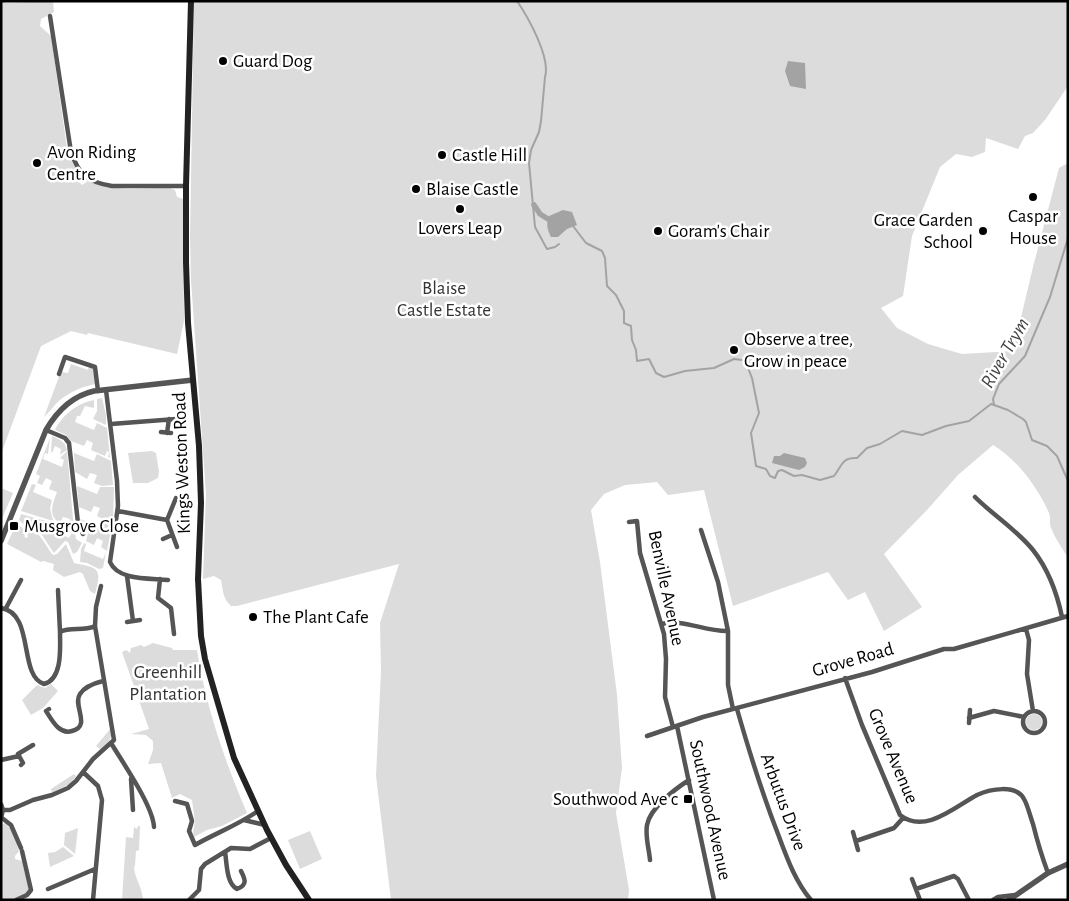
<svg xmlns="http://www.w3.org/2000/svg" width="1069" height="901" viewBox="0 0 1069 901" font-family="'Alegreya Sans',sans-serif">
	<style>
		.green { fill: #dcdcdc }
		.water { fill: #a3a3a3 }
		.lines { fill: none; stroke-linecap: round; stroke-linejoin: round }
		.stream { stroke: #a3a3a3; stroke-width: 2 }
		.canal { stroke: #a3a3a3; stroke-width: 5.5 }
		.minor { stroke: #555; stroke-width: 4.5 }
		.tertiary { stroke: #555; stroke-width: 5.5 }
		.secondary { stroke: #222; stroke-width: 6 }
		.poi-dot { fill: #000; stroke: #fff; stroke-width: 2 }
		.labels { text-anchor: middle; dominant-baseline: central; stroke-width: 5; stroke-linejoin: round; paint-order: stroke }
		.poi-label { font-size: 19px; fill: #000; stroke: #fff; text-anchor: start }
		.park-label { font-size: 19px; fill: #333; stroke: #fff }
		.street-label { font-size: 19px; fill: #000; stroke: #fff }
		.water-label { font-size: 20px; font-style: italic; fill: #444; stroke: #fff }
	</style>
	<rect width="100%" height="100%" fill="#fff"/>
	<!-- green -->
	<path class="green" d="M1,1L7,3L53,1L54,12L41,19L40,26L51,36L68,155L79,173L77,180L82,185L88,181C113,192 143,188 169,188L175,190L177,197L183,199L184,321L177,354L88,333L87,335L71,331L41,346L1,454Z
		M194,1H1068V86L1045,120L1033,133L1025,136L1018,149L986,138L985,152L972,157L956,154L940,167L912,236L903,296L881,308L897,328L928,344L962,354L1013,351L1033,267L1059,168L1068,163V558C1062,548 1055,538 1051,528C1049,523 1051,518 1049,513C1038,488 1017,459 993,445L958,475L927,510L884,554L922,607L884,631L865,592L848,600L828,572L733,606L704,490L668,495L657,482L625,485L604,494L591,510L600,562L617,695L622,768L616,813L629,890L628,900H391L376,776L381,671L380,623L399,564L237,606H231C223,599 223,591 221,580L214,576L203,579L206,494L191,280L190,237Z
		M71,364L88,370L89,366L93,368L96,384C83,386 70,392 60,400C54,405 49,413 44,417L60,374L61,375L62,372L68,373Z
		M102,398L106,415V425L93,419L97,411V399Z
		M94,400V408L85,406L80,416H77L75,422L94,430L97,423L107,428L110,458L108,457L109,452L107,451L105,456L91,450L93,443L87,440L84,446L71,441L66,435L55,430C62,415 78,403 94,400Z
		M52,436C59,439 65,441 67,450L60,455L61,449L55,446L52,453L51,452Z
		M50,438L48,454L45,453L43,459L62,467L64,460L60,458L67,451L74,530L67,527L70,519L63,517L60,523C47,516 53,503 57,492L49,489L52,481L46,478L42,485L37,483L40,476L36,474Z
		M152,451L156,453L159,472L158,478L148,483H133L128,453Z
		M74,453L94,461L97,454L111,461L113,485L102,486L94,483L97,475L90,473L87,479L75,472Z
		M32,484L36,485L33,492L52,500L50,508L53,521L21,511Z
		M77,486L97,494L100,487H114L113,519H103L97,516L100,508L94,506L91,512L79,507Z
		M1,488L13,493L1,521Z
		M21,514L53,523L51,530L69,538L73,531L75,532L76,539L82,543L77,552L73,554L68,542L65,541L54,553C45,541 39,524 23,524L19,520Z
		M80,519L100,527L103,520H113L107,551L101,547L103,541L97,538L94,545L86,541L88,533Z
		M17,522L24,530L25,538L28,537L25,527C39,529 45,545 53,555L57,554L66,544L74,563C99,568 102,568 95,594L90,591L83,574L80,572L64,577L53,570L54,564L43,561L41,562L7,544Z
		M84,543L86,544L84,551L103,559L106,552L103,568L99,569L87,563L80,562L81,549Z
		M153,643L172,648L173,650H197C206,707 224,759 247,813L222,826L207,830L194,837L193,832L195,822L192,800L180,794L172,798L161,763L148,764L153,750V741L146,735L131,734L149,729L122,652L126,650L130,653L131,648L141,645L144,647Z
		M51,684L58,691L43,708L31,715L22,700L37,685L45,688Z
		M1026 722a8 8 0 1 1 16 0a8 8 0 1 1-16 0Z
		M111,728C112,740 109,742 100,749L96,746Z
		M74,774L76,776L70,784L52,793L51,789Z
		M5,823C13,829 16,841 19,851L15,856V859L22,861L29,890C23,898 11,900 1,900V825Z
		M138,826H140L139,850L136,851L135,865L134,868C135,879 143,889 143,900H122L126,837L133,838L134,827L137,829Z
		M78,828L75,854L64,845L65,833Z
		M310,831L322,859L300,869L288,840Z
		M63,847L74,856L50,867L48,853L55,852Z"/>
	<!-- water -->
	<path class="water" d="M788,61L805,63L806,89L790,86L785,71Z
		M563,210L572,212L577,225L567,229L558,237H551C547,229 546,224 549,216Z
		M784,453L805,458L807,463L805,467L799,470L772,463L774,456H780Z"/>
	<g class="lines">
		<!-- stream -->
		<path class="stream" d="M517,1C528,17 551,58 545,77L541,121L539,132L531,150L529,163L535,227L547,249L555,247L559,244
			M573,226L586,243L602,251L605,258L607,286L616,295L624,311V323L631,326L632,340L636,350L637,361L649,359L656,373L664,377L685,371L714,368L734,359L742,360L746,363L752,378L759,413L751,433L756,466L766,469L770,476L775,478L778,471L782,470L794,476L802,475L820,480L834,476C842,466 842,457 857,458L867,448L880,444L902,431L922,435L946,426L969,421L991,404L994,405
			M994,405L993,399L999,384L1025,356L1050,297L1068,238
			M994,405L1008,410L1023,419L1026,422L1032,440L1047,446L1057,456L1068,481"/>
		<!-- canal -->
		<path class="canal" d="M534,205L540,214L548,219"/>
		<!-- minor -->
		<path class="minor" d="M50,16L71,152C79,175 87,182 112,186H186
			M59,374L65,357L95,367L98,391
			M106,390L117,481L118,506L110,562C118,581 151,578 168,580
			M111,424L176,419
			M46,430L65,438L69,443L78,523L83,534
			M161,432L171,433
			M167,433L169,419
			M975,497C993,515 1017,530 1033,550C1048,569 1057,593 1062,617
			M176,498L167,520L177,547
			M118,511L167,520
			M629,522L637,521L640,553L664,634L666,659L665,697L673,727
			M701,530L718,582L728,631V685L733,709
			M163,539L172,535
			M127,576L133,621
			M160,579L158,598L171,608L174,634
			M58,590L60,632
			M1,608C35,613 18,676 44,684C63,679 60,647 60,632C71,626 83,632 95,626
			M6,608L21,580
			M127,622L140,620
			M662,624C681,618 706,632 728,631
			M1026,629L1029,640L1027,674L1033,711
			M845,678L862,725L900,815C925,835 956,806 977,795C990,789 1016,784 1024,799C1028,806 1030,816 1033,824C1037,840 1042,857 1048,873
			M49,709L46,711C52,720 59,735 72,731C92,726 72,705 80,694C85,686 95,683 103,681
			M737,709C749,751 762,793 778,834C787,858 795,881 811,900
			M1023 722a11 11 0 1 1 22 0a11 11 0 1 1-22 0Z
			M969,718L994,711L1024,717
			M969,723L970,710
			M677,726L714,900
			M647,736L703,717L872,672L944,649H954L1068,616
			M111,743C123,763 153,806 154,827
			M1,760L19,756
			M21,765L23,763L18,754L33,745
			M83,772L98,786L102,800L93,900
			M131,779L133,810
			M175,801L187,804L192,821L189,831L195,845C216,833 238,825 258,811
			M1,804L3,810L1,818
			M3,810H10L33,800L52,795L68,788L76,781L93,759L114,740L95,626L96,607L101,586
			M2,818L11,825L21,848
			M244,820L265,825
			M853,832L858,850
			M856,841L894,828L903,818
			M225,852C227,863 226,883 237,889C248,885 245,879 241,871
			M650,860C649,849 645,836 647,825C650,808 675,789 689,780
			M912,879L920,900
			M48,889L95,869
			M916,889L954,876L958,879L969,900
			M16,900L27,895L31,890L22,851
			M189,900L199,890L201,869L205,864L231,848L250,849L271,838
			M993,900L998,897L1015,895"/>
		<!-- tertiary -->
		<path class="tertiary" d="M1,541L46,430C57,411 72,396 94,391L193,380
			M1009,900L1048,873L1068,864"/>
		<!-- secondary -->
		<path class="secondary" d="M191,1L186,186V262L188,323L199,446L201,503L198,579L201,636L205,659L234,758L267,830L286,865L309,900"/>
	</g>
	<!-- markers -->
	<g class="poi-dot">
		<circle cx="223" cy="61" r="5"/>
		<circle cx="442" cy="155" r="5"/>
		<circle cx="37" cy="163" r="5"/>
		<circle cx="416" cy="189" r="5"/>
		<circle cx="1033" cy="197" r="5"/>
		<circle cx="460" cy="209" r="5"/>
		<circle cx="658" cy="231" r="5"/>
		<circle cx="983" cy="231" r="5"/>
		<circle cx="734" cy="350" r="5"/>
		<rect x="9" y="521" width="10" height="10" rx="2.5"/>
		<circle cx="253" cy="617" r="5"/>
		<rect x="683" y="794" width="10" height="10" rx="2.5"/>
	</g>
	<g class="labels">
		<!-- poi labels -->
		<g class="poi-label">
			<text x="233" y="61">Guard Dog</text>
			<text x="47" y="152">Avon Riding<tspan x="47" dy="22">Centre</tspan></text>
			<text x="452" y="155">Castle Hill</text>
			<text x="426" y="189">Blaise Castle</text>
			<text x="1033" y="216" text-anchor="middle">Caspar<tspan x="1033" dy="22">House</tspan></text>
			<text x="973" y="220" text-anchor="end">Grace Garden<tspan x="973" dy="22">School</tspan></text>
			<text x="460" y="228" text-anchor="middle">Lovers Leap</text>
			<text x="668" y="231">Goram's Chair</text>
			<text x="744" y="339">Observe a tree,<tspan x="744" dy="22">Grow in peace</tspan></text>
			<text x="24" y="526">Musgrove Close</text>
			<text x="263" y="617">The Plant Cafe</text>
			<text x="678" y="799" text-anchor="end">Southwood Ave c</text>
		</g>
		<!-- park labels -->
		<g class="park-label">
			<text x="444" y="288">Blaise<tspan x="444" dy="22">Castle Estate</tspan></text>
			<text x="168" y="672">Greenhill<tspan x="168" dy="22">Plantation</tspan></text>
		</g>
		<!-- street labels -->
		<g class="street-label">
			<text transform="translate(182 463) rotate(-92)">Kings Weston Road</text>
			<text transform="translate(666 588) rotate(78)">Benville Avenue</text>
			<text transform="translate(853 660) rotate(-16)">Grove Road</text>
			<text transform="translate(893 756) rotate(67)">Grove Avenue</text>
			<text transform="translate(783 802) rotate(70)">Arbutus Drive</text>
			<text transform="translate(710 810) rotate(78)">Southwood Avenue</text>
		</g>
		<!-- water labels -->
		<g class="water-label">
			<text transform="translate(1005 353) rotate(-60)">River Trym</text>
		</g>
	</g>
	<!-- border -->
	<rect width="1069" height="901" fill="none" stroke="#000000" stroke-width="5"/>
</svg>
